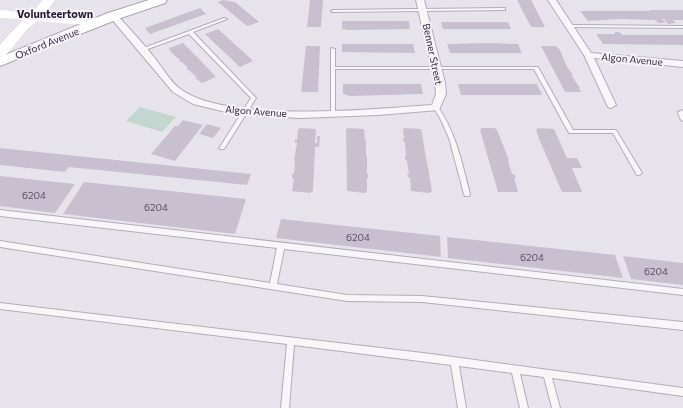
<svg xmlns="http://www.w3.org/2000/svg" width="683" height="408" viewBox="0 0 683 408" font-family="Commissioner,sans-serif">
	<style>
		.green { fill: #c4d6d0 }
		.building { fill: #c8c0cf }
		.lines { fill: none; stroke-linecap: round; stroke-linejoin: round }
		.lane-casing { stroke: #b3acb9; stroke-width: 2 }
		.street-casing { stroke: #b3acb9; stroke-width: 2 }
		.primary-casing { stroke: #ada2b8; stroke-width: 2 }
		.lane { fill: #f8f6f9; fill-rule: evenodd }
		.street { fill: #f8f6f9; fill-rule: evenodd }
		.secondary { fill: #fff; fill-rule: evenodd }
		.primary { fill: #fff; fill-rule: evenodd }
		.labels { text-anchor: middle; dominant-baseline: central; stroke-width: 4; stroke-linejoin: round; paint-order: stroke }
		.far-street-label { font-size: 10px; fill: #392a44; stroke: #f6f3f9 }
		.number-label { font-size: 10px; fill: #5d5067 }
		.far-neighbourhood-label { font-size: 11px; font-weight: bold; fill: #2b1c35; stroke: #f6f3f9 }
	</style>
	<rect width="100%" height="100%" fill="#e7e3eb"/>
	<!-- green -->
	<path class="green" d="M140,107L176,117L162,132L126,121Z"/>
	<!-- building -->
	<path class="building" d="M223,0L235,2L259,22L247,26L218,2Z
		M310,0H323L321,27H307Z
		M517,0H531L545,27H531Z
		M200,8L206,14L150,34L145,28Z
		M652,10H683V20H673L676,23L668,24L664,19H662L666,23H658L655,20L620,19L588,21L580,11H648Z
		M342,21H409L410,29L349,30L342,29Z
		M441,22H508L511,29H443Z
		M218,29L249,57L253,61L240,67L205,34Z
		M615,32H619L623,35H683V45L603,44L596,34H615Z
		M183,43L203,63L216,77L202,83L195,78L197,77L186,68H188L182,62H180V60L171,52L169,48Z
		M488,43L518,44L522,53H450L447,44Z
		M342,44H413L415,53L342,52Z
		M306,46H320L318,92H301Z
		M541,46H556L560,50L567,67L573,75H571L580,88H579L581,92H565Z
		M343,84H421L423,94L350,96L343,94Z
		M458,84H537L542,95H461Z
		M183,120L203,125L175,161L151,154L175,126H178Z
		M207,124L221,128L213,138L199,134Z
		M301,128L316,129L315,143H317V136H320L319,147H315L313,191L310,193L292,191L294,179L292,178V174H294L295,161H294L297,143H295V139L297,140L298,129Z
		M349,128L364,129L365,139L366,140V156H367V174H368V178H367V191L365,193L347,191L346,129Z
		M405,128L421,129L432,191L429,193L411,191L410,178L408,177L407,174H409L407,161L405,159V156H406L405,143L402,139H404L403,129Z
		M482,128H495L497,130L509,160L508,161L512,174H514L516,178H514L518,192H498L480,130Z
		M538,128L554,129L567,158H577L582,168H572L582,192H562L539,139L536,129H538Z
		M0,148L251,174L247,185L69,167L65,172L0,165Z
		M0,176L75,184L55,213L0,206Z
		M84,182L246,199L235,234L63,214Z
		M281,219L440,236L441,257L276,238Z
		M447,237L615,255L623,278L448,258Z
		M623,256L683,263V285L631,279Z"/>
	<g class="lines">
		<defs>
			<path id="lane" d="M504,8H505V10L333,12L331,11L333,10Z
				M224,18L227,19L193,32L256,98L224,149H220L219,148L220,147L251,98L189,34L145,50L141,49Z
				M569,25L683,26V28L570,27L568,26Z
				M331,48L335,49V67H538L573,130H616L642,173L639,175H637L613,133H569L534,69H335V113L333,115L331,114Z
				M436,106L438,107C456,133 462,163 470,194L469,196H465L464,194L449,138L440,118L434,108Z
				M683,110V121L681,120L678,113V112Z
				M0,210L683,289V295L284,249L277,284L347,295L422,296L683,322V330L422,302L347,301L0,247V241L270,283L277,248L0,216Z
				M0,303L431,354L683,388V396L552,378L560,408H552L544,377L520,374L528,408H520L512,373L459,366L466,408H458L451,365L294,345L289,408H281L287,344L0,309Z"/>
			<path id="street" d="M416,0H424L445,83L446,94L439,110L378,115L300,118L262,116L226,112L193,104L173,92L109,16L116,14C129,28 142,42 154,57C162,67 169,80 179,88C224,124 374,109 432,105L436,94L435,83Z
				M548,0H556L591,53L683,61V67L594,58L616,105L611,108L608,107L584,55Z"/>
			<path id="primary" d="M149,0H167L165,3L118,19L0,66V57L108,13Z"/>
		</defs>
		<!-- lane casing -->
		<use href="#lane" class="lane-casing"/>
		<!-- street casing -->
		<use href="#street" class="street-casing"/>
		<!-- primary casing -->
		<use href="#primary" class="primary-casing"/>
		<!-- lane -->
		<use href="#lane" class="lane"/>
		<!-- street -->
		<use href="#street" class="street"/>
		<!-- secondary -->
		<path class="secondary" d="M43,0H55L44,14L100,18L106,22L100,26L37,21L28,28L5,56L0,57V45L24,19L0,18V10L32,13Z"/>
		<!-- primary -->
		<use href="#primary" class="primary"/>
	</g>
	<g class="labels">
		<!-- far-street labels -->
		<g class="far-street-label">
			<text transform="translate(47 43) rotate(-22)">Oxford Avenue</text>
			<text transform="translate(433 54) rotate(78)">Benner Street</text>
			<text transform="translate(632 59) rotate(5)">Algon Avenue</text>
			<text transform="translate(256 111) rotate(4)">Algon Avenue</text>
		</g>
		<!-- number labels -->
		<g class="number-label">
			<text x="34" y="195">6204</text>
			<text x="156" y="207">6204</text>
			<text x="358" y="237">6204</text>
			<text x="532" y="257">6204</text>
			<text x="656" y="271">6204</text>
		</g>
		<!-- far-neighbourhood labels -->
		<g class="far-neighbourhood-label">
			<text x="55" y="13">Volunteertown</text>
		</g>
	</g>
</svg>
